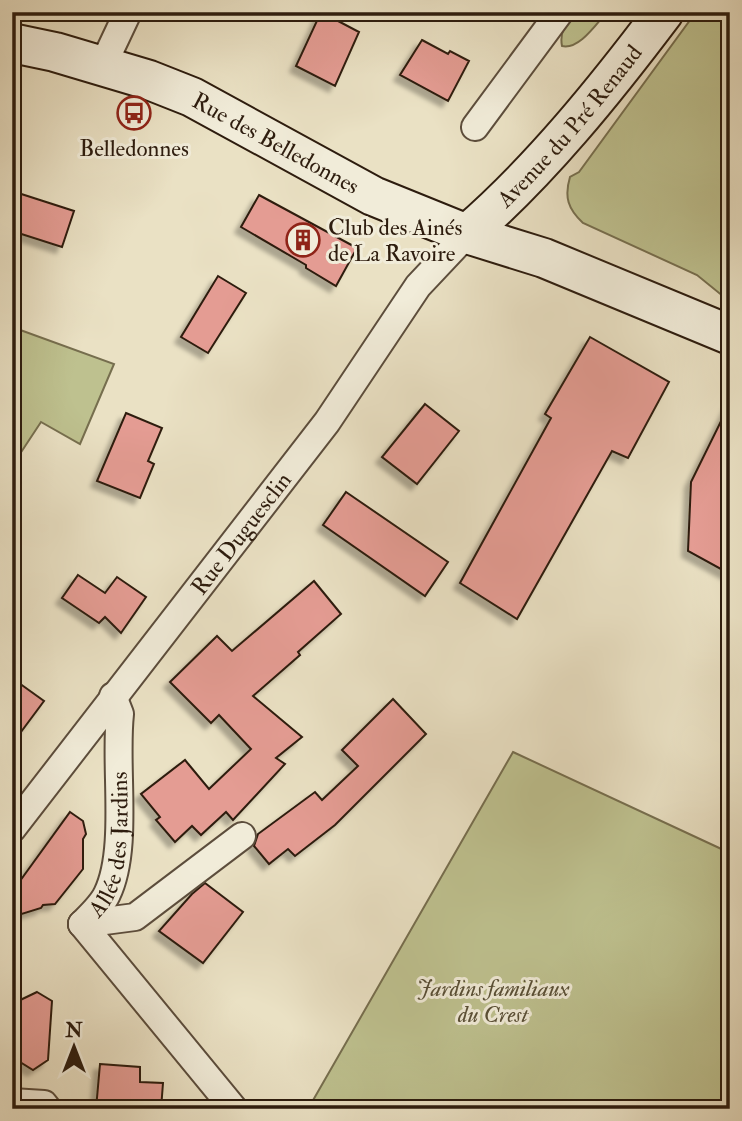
<svg xmlns="http://www.w3.org/2000/svg" width="742" height="1121" viewBox="0 0 742 1121" font-family="'IM FELL Double Pica',serif">
	<style>
		.green { fill: #bec18f; stroke: #766e4e; stroke-width: 2 }
		.building { fill: #e49c93; stroke: #2d1c0e; stroke-width: 2; filter: url(#shadow) }
		.lines { fill: none; stroke-linecap: round; stroke-linejoin: round }
		.minor-casing { stroke: #5c4d3c; stroke-width: 30 }
		.secondary-casing { stroke: #2d1c0e; stroke-width: 42 }
		.minor { stroke: #f1ecd9; stroke-width: 26 }
		.secondary { stroke: #f1ecd9; stroke-width: 38 }
		.labels { text-anchor: middle; dominant-baseline: central; stroke-width: 6; stroke-linejoin: round; paint-order: stroke }
		.street-label { font-size: 23px; fill: #2d1c0e; stroke: #f1ecd9 }
		.poi-label { font-size: 23px; fill: #2d1c0e; stroke: #f1ecd9 }
		.park-label { font-size: 23px; font-style: italic; fill: #584e35; stroke: #f1ecd9 }
	</style>
	<defs>
		<filter id="shadow"><feDropShadow dx="-6" dy="6" stdDeviation="2" flood-color="#0004"/></filter>
	</defs>
	<rect width="100%" height="100%" fill="#eae1c4"/>
	<filter id="stains"><feTurbulence type="fractalNoise" baseFrequency=".00286" numOctaves="4"/><feColorMatrix values="0 0 0 0 .2 0 0 0 0 .09 0 0 0 0 .02 0 0 0 .5 -.17"/></filter>
	<radialGradient id="worn" r=".72"><stop offset=".6" stop-color="#630" stop-opacity="0"/><stop offset="1" stop-color="#630" stop-opacity=".3"/></radialGradient>
	<!-- green -->
	<path class="green" d="M578,12H607C596,24 579,50 562,46C559,30 567,23 578,12Z
		M696,12H730V283L724,297L697,275L583,223C568,209 564,197 570,177L579,172Z
		M12,327L114,364L80,444L41,422L12,466Z
		M513,752L730,853V1109H308Z"/>
	<!-- building -->
	<path class="building" d="M321,12L359,32L335,86L296,66Z
		M422,40L448,54L450,51L469,61L448,101L400,75Z
		M12,191L74,211L62,247L12,231Z
		M259,195L357,248L336,286L306,268V265L241,227Z
		M218,276L246,293L208,353L181,337Z
		M590,337L669,382L628,458L612,451L517,619L460,583L551,418L545,414Z
		M730,403V574L688,551L691,482Z
		M425,404L459,431L417,484L382,457Z
		M126,413L162,428L148,461L154,464L140,498L97,481Z
		M346,492L448,562L425,596L323,525Z
		M78,575L105,593L117,577L146,597L121,633L105,617L99,623L62,598Z
		M314,581L341,614L298,652L300,655L253,696L302,737L276,758L285,764L233,820L226,812L201,835L192,826L175,842L156,820L160,817L141,794L185,760L209,789L251,749L219,715L211,723L170,682L217,636L232,651Z
		M12,678L44,701L12,744Z
		M393,699L426,734L335,825L295,856L288,849L269,864L254,846L258,834L315,792L322,800L358,766L342,750Z
		M70,812L83,821L86,834L83,839V869L55,904L43,905L41,908L12,917V892Z
		M205,883L243,912L203,963L159,931L192,894Z
		M37,992L52,1001L48,1060L33,1070L12,1057V1004Z
		M100,1064L140,1067V1082L163,1083L161,1109H96Z"/>
	<g class="lines">
		<defs>
			<g id="minor">
				<path d="M103,65L128,12"/>
				<path d="M475,127L560,12"/>
				<path id="s1" d="M12,829L327,422L418,286L467,234"/>
				<path d="M82,924L234,1109"/>
				<path id="s2" d="M82,924C90,916 102,905 107,894C129,849 114,766 120,714L113,696"/>
				<path d="M82,924L135,917L242,836"/>
				<path d="M12,1102L44,1104L48,1109"/>
			</g>
			<g id="secondary">
				<path id="s3" d="M12,43L55,52L149,80L192,97L373,196L467,234L544,258L730,335"/>
				<path id="s4" d="M467,234C540,171 606,89 664,12"/>
			</g>
		</defs>
		<!-- minor casing -->
		<use href="#minor" class="minor-casing"/>
		<!-- secondary casing -->
		<use href="#secondary" class="secondary-casing"/>
		<!-- minor -->
		<use href="#minor" class="minor"/>
		<!-- secondary -->
		<use href="#secondary" class="secondary"/>
	</g>
	<!-- icons -->
	<defs>
		<symbol id="bus-ring" viewBox="-11 -11 22 22"><circle r="9.5" fill="#f1ecd9" stroke="#8f2418" stroke-width="1.5"/><path d="M-5-6H5V4H4V6H2V4H-2V6H-4V4H-5ZM-3.5-4V0h7V-4ZM-3.5 1.2v1.5H-2V1.2ZM2 1.2v1.5H3.5V1.2Z" fill="#8f2418"/></symbol>
		<symbol id="building-ring" viewBox="-11 -11 22 22"><circle r="9.5" fill="#f1ecd9" stroke="#8f2418" stroke-width="1.5"/><path d="M-4-6H4V6H1V3H-1V6H-4ZM-2.5-4.3h1.7v1.8h-1.7ZM.8-4.3h1.7v1.8H.8ZM-2.5-1h1.7V.8h-1.7ZM.8-1h1.7V.8H.8Z" fill="#8f2418"/></symbol>
	</defs>
	<g fill-rule="evenodd">
		<use href="#bus-ring" x="115" y="94" width="38" height="38"/>
		<use href="#building-ring" x="284" y="221" width="38" height="38"/>
	</g>
	<g class="labels">
		<!-- street labels -->
		<g class="street-label">
			<text stroke="none"><textPath href="#s4" startOffset="149">Avenue du Pré Renaud</textPath></text>
			<text stroke="none"><textPath href="#s3" startOffset="284">Rue des Belledonnes</textPath></text>
			<text stroke="none"><textPath href="#s1" startOffset="374">Rue Duguesclin</textPath></text>
			<text stroke="none"><textPath href="#s2" startOffset="89">Allée des Jardins</textPath></text>
		</g>
		<!-- poi labels -->
		<g class="poi-label">
			<text x="134" y="148">Belledonnes</text>
			<text x="328" y="227" text-anchor="start">Club des Ainés<tspan x="328" dy="26">de La Ravoire</tspan></text>
		</g>
		<!-- park labels -->
		<g class="park-label">
			<text x="493" y="988">Jardins familiaux<tspan x="493" dy="26">du Crest</tspan></text>
		</g>
	</g>
	<!-- margin -->
	<rect width="742" height="1121" fill="none" stroke="#eae1c4" stroke-width="42"/>
	<rect x="14" y="14" width="714" height="1093" fill="none" stroke="#2d1c0e" stroke-width="3.5"/>
	<rect x="21" y="21" width="700" height="1079" fill="none" stroke="#2d1c0e" stroke-width="2"/>
	<!-- north arrow -->
	<g transform="translate(74 1047)" stroke="#f1ecd9" stroke-width="5" paint-order="stroke">
	<path d="M0-5L12 26L0 18L-12 26Z" fill="#2d1c0e"/>
	<text y="-10" font-size="19" font-weight="bold" text-anchor="middle" fill="#2d1c0e">N</text>
	</g>
	<rect width="100%" height="100%" filter="url(#stains)"/>
	<rect width="100%" height="100%" fill="url(#worn)"/>
</svg>
